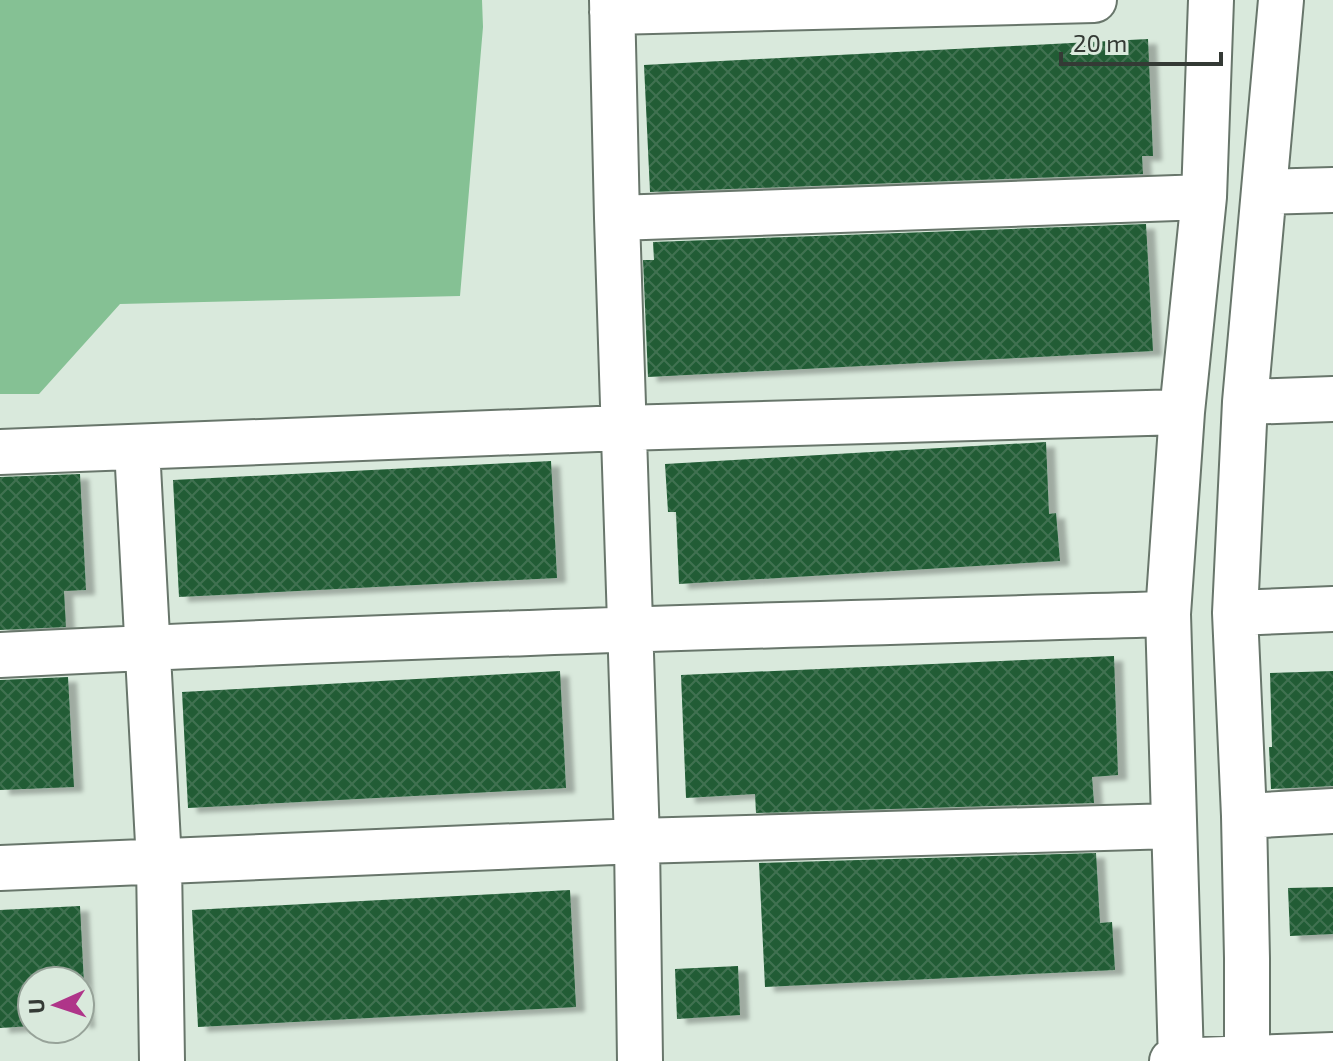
<svg xmlns="http://www.w3.org/2000/svg" width="1333" height="1061" viewBox="0 0 1333 1061" font-family="'Exo 2',sans-serif">
	<style>
		.water { fill: #85c194 }
		.building { fill: url(#building-cross-hatch); filter: url(#shadow) }
		.lines { fill: none; stroke-linecap: round; stroke-linejoin: round }
		.minor-casing { stroke: #68766b; stroke-width: 48 }
		.minor { stroke: #fff; stroke-width: 44 }
	</style>
	<defs>
		<pattern id="building-cross-hatch" width="8" height="8" patternUnits="userSpaceOnUse" patternTransform="scale(2)"><rect width="8" height="8" fill="#215c35"/><path d="M0 0l8 8M0 8l8-8" fill="none" stroke="#417151"/></pattern>
		<filter id="shadow"><feDropShadow dx="9" dy="5" stdDeviation="2" flood-color="#0004"/></filter>
	</defs>
	<rect width="100%" height="100%" fill="#d9e9dc"/>
	<!-- water -->
	<path class="water" d="M0,0H482L483,27L460,296L120,304L39,394H0Z"/>
	<!-- building -->
	<path class="building" d="M1148,39L1153,156H1142L1143,174L650,192L644,65Z
		M1146,224L1153,351L648,377L643,260H654L653,242Z
		M1046,442L1049,514L1056,513L1060,561L679,584L676,512H668L665,464Z
		M551,461L557,578L179,597L173,480Z
		M80,474L86,590L64,591L66,627L0,630V477Z
		M1114,656L1118,775L1092,777L1094,803L756,813L755,794L686,798L681,675Z
		M560,671L566,788L188,808L182,692Z
		M1333,671V786L1271,789L1269,747H1272L1270,673Z
		M68,677L74,787L0,790V680Z
		M1096,853L1100,923L1112,922L1115,970L765,987L759,863Z
		M1333,887V934L1290,936L1288,888Z
		M570,890L576,1007L198,1027L192,910Z
		M80,906L86,1023H80V981H32V1026L0,1028V910Z
		M738,966L740,1015L677,1019L675,969Z"/>
	<g class="lines">
		<defs>
			<path id="minor" d="M612,0L617,218L637,841L640,1061
				M612,12L1094,0
				M1264,192L1333,190
				M617,218L1204,197
				M1245,402L1333,399
				M137,448L159,862L162,1061
				M0,452L623,428L1182,412
				M1235,613L1333,609
				M0,655C389,635 779,625 1168,614
				M1244,816L1333,811
				M0,868L637,841L1174,826
				M1247,1058V958L1244,816L1235,613L1245,402L1281,0
				M1172,1061L1333,1055
				M1181,1061L1168,614L1182,412L1204,197L1211,0"/>
		</defs>
		<!-- minor casing -->
		<use href="#minor" class="minor-casing"/>
		<!-- minor -->
		<use href="#minor" class="minor"/>
	</g>
	<!-- north arrow -->
	<g transform="translate(56 1005) rotate(267)"><circle r="38" fill="#d9e9dc" stroke="#97a399" stroke-width="2"/>
	<path d="M0-6L14 30L0 20L-14 30Z" fill="#af3589"/>
	<text y="-12" font-size="22" font-weight="bold" text-anchor="middle" fill="#343a35">U</text>
	</g>
	<!-- scale -->
	<path d="M1061 52v12h160v-12" fill="none" stroke="#343a35" stroke-width="4"/>
	<text x="1073" y="52" font-size="24" fill="#343a35" stroke="#d9e9dc" stroke-width="6" paint-order="stroke">20 m</text>
</svg>
